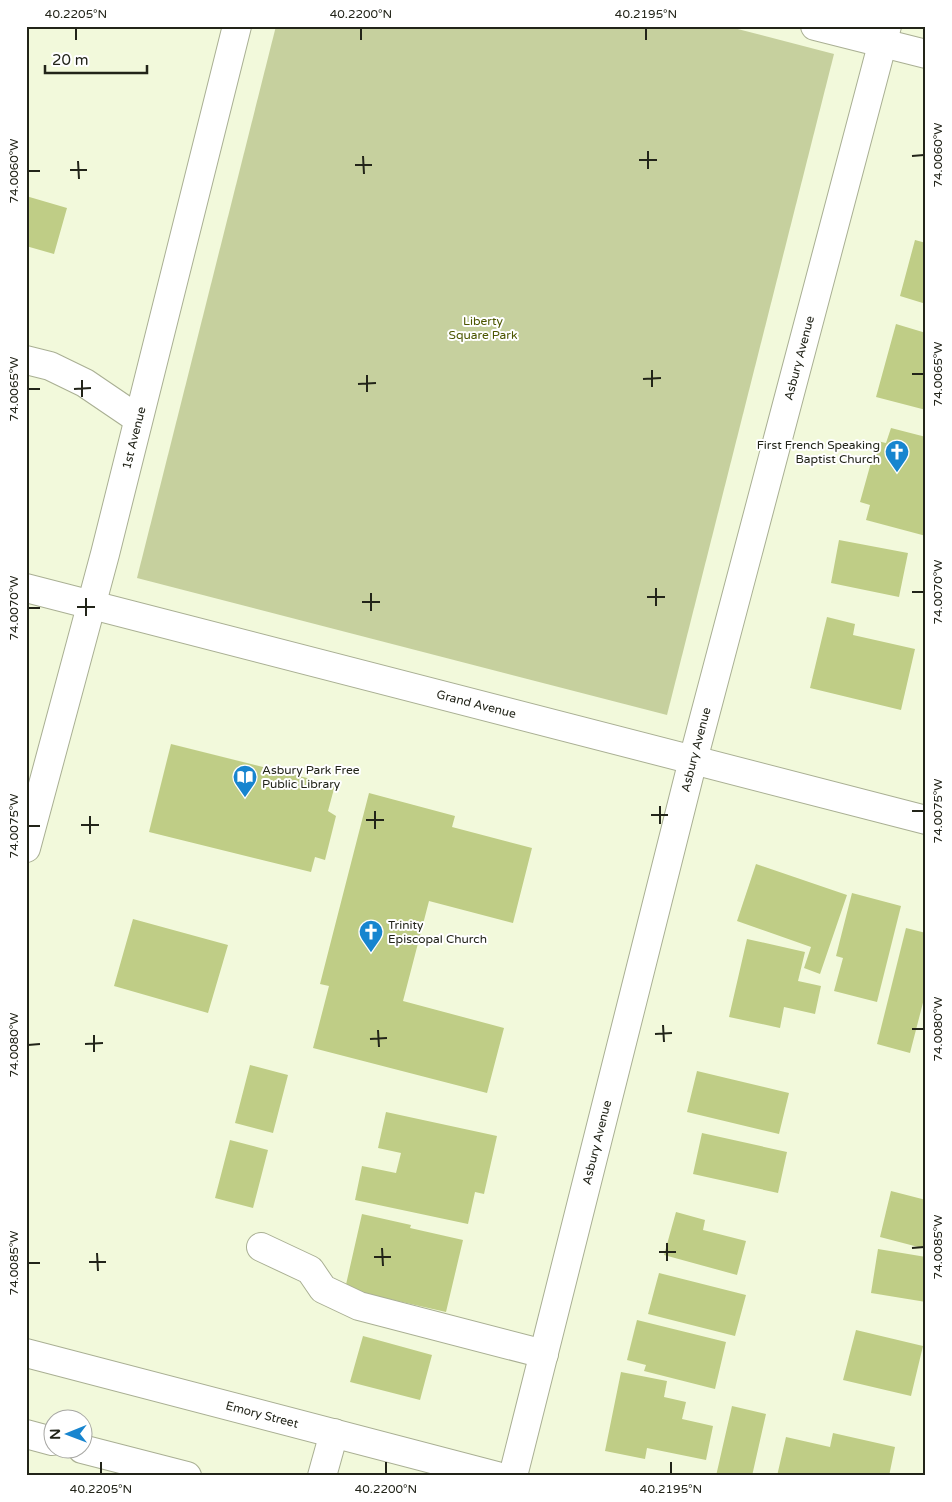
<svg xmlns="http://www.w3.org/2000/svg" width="952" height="1502" viewBox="0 0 952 1502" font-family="'Varela Round',sans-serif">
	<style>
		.green { fill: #c6d09e }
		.building { fill: #bfcd86 }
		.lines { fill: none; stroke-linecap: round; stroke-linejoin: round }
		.minor-casing { stroke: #a9af93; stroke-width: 30 }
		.minor { stroke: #fff; stroke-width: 28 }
		.ticks { fill: none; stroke: #222419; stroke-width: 2 }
		.labels { text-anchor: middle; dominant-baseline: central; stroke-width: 4; stroke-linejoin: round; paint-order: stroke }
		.park-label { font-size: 12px; fill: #4c5600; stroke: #fff }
		.street-label { font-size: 12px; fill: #222419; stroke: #fff }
		.poi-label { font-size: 12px; fill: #222419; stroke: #fff; text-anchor: start }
		.neatline { fill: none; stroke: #222419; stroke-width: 2 }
		.ticks-label { font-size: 12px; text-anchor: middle; fill: #222419 }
	</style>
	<rect width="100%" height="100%" fill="#f2f9db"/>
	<!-- green -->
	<path class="green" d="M276,26H726L834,54L667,715L137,578Z"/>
	<!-- building -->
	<path class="building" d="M26,196L67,208L54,254L26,246Z
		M915,240L926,243V304L900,296Z
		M896,324L926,333V410L876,397Z
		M891,428L926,437V536L866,520L870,505L860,502L877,441L886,443Z
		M839,540L908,553L899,597L831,583Z
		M827,617L855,624L853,635L915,649L901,710L810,688Z
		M171,744L335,785L328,811L336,816L325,860L315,857L311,872L149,832Z
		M369,793L455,816L452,827L532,848L513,923L429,901L403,1001L504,1028L487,1093L313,1048L329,986L320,984Z
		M756,864L847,895L820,974L804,968L811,947L737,921Z
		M852,893L901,906L877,1002L834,991L843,958L836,956Z
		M133,919L228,945L208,1013L114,986Z
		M906,928L926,933V991L910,1053L877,1044Z
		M747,939L805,952L798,981L821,986L815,1014L784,1007L780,1028L729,1017Z
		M250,1065L288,1075L273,1133L235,1123Z
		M697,1071L789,1093L779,1134L687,1112Z
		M386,1112L497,1136L484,1194L475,1192L468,1224L355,1200L362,1166L396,1173L401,1153L378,1148Z
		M702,1133L787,1152L778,1193L693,1174Z
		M230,1140L268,1150L253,1208L215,1198Z
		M891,1191L926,1200V1249L880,1237Z
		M676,1212L705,1220L703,1230L746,1241L737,1275L664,1255Z
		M362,1214L411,1225L410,1228L463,1240L446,1312L345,1289Z
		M878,1249L926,1257V1302L871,1293Z
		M659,1273L746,1295L735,1336L648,1314Z
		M637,1320L726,1342L715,1389L644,1371L646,1365L627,1360Z
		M856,1330L923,1346L911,1396L843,1380Z
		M363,1336L432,1355L420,1400L350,1382Z
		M621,1372L667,1381L664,1397L686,1402L682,1419L713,1426L706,1460L647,1448L645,1459L605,1451Z
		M732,1406L766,1414L752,1476H716Z
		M833,1433L895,1447L889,1476H777L786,1437L830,1447Z"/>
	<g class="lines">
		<defs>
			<g id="minor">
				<path d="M815,26L926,54"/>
				<path d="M26,360L50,366L85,383L138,419"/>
				<path id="s1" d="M26,588L926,820"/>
				<path id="s2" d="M26,848L105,554L237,26"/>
				<path d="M261,1247L310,1270L323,1289L359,1306L544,1354"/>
				<path id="s3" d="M26,1353L497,1476"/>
				<path d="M26,1434L52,1441"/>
				<path d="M82,1449L187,1476"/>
				<path d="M322,1476L334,1433"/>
				<path id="s4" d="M513,1476L693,760L887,26"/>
			</g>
		</defs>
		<!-- minor casing -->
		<use href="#minor" class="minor-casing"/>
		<!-- minor -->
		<use href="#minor" class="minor"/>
	</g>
	<!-- ticks -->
	<path class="ticks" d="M76,28V40M361,28V40M646,28V40M648,151V169M363,156L364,174M912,156L924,155M639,160H657M78,161L79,179M355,165H372M70,170H87M28,171H40M652,370V387M912,374H924M367,375V392M643,379L661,378M82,380V397M358,384L376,383M28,389H40M74,389L91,388M656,588V606M912,592H924M371,593V611M647,597H665M86,598V616M362,602H380M77,607H95M28,608H40M660,806V824M375,811V829M912,811H924M651,815H668M90,816V834M366,820H384M81,825H99M28,826H40M663,1025L664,1042M912,1029H924M378,1030L379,1047M655,1034L672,1033M94,1035V1052M370,1039L387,1038M85,1044L103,1043M28,1045L40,1044M667,1243V1261M382,1248L383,1266M912,1248L924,1247M659,1252H676M97,1253L98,1271M374,1257H391M89,1262H106M28,1263H40M101,1462V1474M386,1462V1474M671,1462V1474"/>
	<!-- icons -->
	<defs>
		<symbol id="church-pin" viewBox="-11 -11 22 30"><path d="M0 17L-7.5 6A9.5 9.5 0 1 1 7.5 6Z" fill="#1785cf" stroke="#fff"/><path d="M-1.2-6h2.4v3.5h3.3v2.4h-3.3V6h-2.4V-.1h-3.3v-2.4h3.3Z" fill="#fff"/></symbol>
		<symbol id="library-pin" viewBox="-11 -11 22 30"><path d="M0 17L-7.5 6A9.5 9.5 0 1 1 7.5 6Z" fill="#1785cf" stroke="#fff"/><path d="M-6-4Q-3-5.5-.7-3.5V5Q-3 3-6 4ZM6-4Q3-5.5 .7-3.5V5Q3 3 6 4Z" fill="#fff"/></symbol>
	</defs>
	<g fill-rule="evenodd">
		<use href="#church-pin" x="883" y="438" width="28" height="38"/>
		<use href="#library-pin" x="231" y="763" width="28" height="38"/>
		<use href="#church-pin" x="357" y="918" width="28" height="38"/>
	</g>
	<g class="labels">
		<!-- park labels -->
		<g class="park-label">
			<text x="483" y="321">Liberty<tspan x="483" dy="14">Square Park</tspan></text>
		</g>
		<!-- street labels -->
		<g class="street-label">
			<text stroke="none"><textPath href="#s4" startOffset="1154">Asbury Avenue</textPath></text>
			<text stroke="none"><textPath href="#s2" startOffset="424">1st Avenue</textPath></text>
			<text stroke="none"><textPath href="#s1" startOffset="465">Grand Avenue</textPath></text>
			<text stroke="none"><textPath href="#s4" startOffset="749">Asbury Avenue</textPath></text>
			<text stroke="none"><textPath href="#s4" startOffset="344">Asbury Avenue</textPath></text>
			<text stroke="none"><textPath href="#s3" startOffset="244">Emory Street</textPath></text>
		</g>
		<!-- poi labels -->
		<g class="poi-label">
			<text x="880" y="445" text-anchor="end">First French Speaking<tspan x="880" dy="14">Baptist Church</tspan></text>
			<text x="262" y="770">Asbury Park Free<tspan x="262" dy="14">Public Library</tspan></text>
			<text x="388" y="925">Trinity<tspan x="388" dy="14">Episcopal Church</tspan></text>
		</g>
	</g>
	<!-- border -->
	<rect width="952" height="1502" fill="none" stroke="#ffffff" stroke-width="55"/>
	<!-- north arrow -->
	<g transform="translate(68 1434) rotate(269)"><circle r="24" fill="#ffffff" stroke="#a7a7a3"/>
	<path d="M0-4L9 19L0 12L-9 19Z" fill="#1785cf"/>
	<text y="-8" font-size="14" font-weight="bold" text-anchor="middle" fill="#222419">N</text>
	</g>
	<!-- scale -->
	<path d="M45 65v8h102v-8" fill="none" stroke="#222419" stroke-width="2.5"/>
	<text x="52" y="65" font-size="15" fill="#222419" stroke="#ffffff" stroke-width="4" paint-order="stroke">20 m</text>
	<rect x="28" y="28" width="896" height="1446" class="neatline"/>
	<g class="ticks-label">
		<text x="76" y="18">40.2205°N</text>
		<text x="361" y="18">40.2200°N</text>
		<text x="646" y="18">40.2195°N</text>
		<text transform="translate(938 155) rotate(-90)" y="4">74.0060°W</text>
		<text transform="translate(14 171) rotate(-90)" y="4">74.0060°W</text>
		<text transform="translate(938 374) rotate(-90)" y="4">74.0065°W</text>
		<text transform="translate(14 389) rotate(-90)" y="4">74.0065°W</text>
		<text transform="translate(938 592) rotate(-90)" y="4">74.0070°W</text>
		<text transform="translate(14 608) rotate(-90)" y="4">74.0070°W</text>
		<text transform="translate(938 811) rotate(-90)" y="4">74.0075°W</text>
		<text transform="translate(14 826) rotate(-90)" y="4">74.0075°W</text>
		<text transform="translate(938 1029) rotate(-90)" y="4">74.0080°W</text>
		<text transform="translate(14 1045) rotate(-90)" y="4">74.0080°W</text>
		<text transform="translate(938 1247) rotate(-90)" y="4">74.0085°W</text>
		<text transform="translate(14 1263) rotate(-90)" y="4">74.0085°W</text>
		<text x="101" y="1493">40.2205°N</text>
		<text x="386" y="1493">40.2200°N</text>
		<text x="671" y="1493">40.2195°N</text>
	</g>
</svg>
